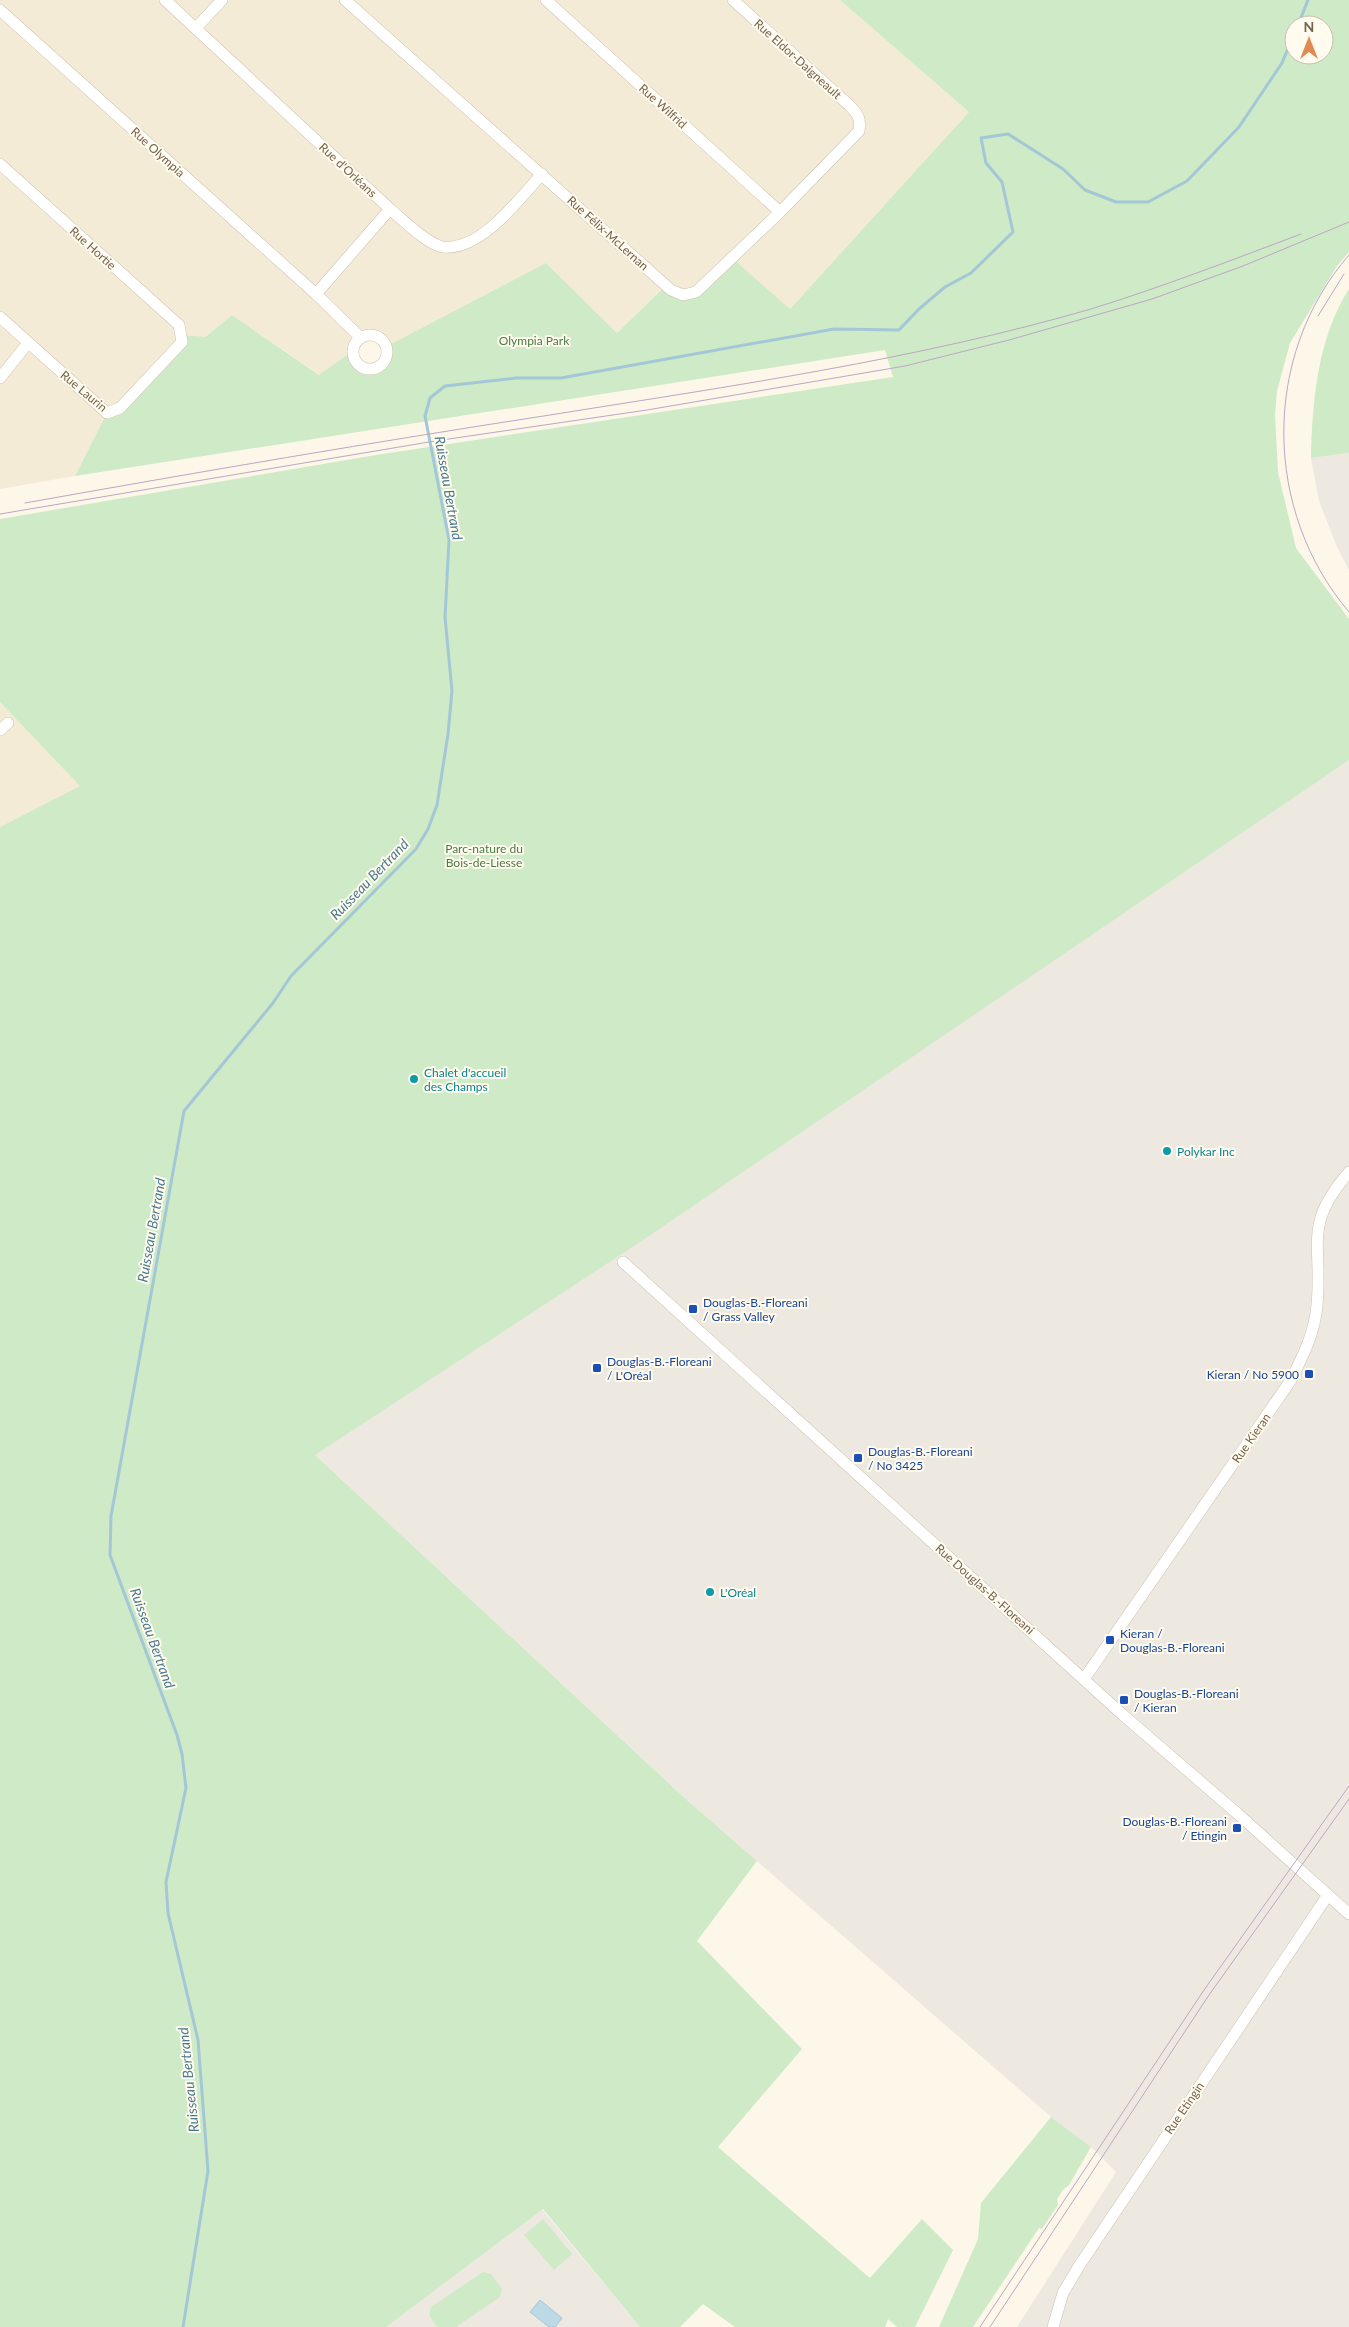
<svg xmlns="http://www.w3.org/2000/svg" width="1349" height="2327" viewBox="0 0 1349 2327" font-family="Lato,sans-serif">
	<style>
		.residential { fill: #f4ebd7 }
		.industrial { fill: #ede9e1 }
		.green { fill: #cfeac6; fill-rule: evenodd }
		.water { fill: #bdd9e6; stroke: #a3c7d7 }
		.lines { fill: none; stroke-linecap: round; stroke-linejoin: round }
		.stream { stroke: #a3c7d7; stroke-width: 3 }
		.minor-casing { stroke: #cec1ae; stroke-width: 12 }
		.minor { stroke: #fff; stroke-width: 11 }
		.tram { stroke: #bca6c6; stroke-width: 1 }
		.culture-dot { fill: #0f9aa8; stroke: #fffbef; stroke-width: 2 }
		.transit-dot { fill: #1a4fb4; stroke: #fffbef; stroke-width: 2 }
		.labels { text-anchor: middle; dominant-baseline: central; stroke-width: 4; stroke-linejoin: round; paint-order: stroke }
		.street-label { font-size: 12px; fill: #76624c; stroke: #fffbef }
		.park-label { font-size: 12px; fill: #4c7b44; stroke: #fffbef }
		.culture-label { font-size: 12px; fill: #0d838f; stroke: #fffbef; text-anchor: start }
		.transit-label { font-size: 12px; fill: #164399; stroke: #fffbef; text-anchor: start }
		.water-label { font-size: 14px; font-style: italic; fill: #4a7990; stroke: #fffbef }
	</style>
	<rect width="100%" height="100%" fill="#fcf7e8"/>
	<!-- residential -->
	<path class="residential" d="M0,0H840L969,112L790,309L683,295L665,285L617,333L546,263L393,343L375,336H365L357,341L354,350L320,375L232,315L107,414L75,476L0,489Z
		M0,702L81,786L0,827Z"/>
	<!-- industrial -->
	<path class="industrial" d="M1349,453V570L1337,547L1319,501L1311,458Z
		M1349,760V2327H1017L1116,2172L1091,2147L1051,2117L689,1802L315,1455Z
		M540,2207L640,2327H384Z"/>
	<!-- green -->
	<path class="green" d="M840,0H1349V252L1337,266L1290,343L1277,391L1275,414L1278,472L1296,548L1349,619V760L640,1242L315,1455L689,1802L757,1861L697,1941L802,2049L718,2147L870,2278L922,2219L953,2250L915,2327H897L888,2319L885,2327H735L703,2304L680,2327H640L543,2209L386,2327H0V827L80,786L0,702V519L376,455L893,377L885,350L75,476L107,413L182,335L205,337L232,315L319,375L354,350C354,391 413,354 375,336L393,343L546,263L617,333L666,285L683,295L732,258L790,309L969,112ZM1294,25H1324V55H1294Z
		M1349,289V453L1311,458C1312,402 1318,337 1349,289Z
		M1051,2117L1091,2147L1069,2185L1063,2190L1057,2199L1058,2205L1042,2229L1039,2228L973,2327H939L978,2239L981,2203Z
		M543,2219L572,2254L554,2270L524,2235Z
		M483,2272L491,2274L502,2289L500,2297L456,2327H437L429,2315L431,2307Z"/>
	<!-- water -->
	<path class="water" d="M540,2300L562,2318L555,2327H549L530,2312Z"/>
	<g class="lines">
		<!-- stream -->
		<path class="stream" d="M1298,25L1308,0
			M183,2327L208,2171L198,2040L168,1913L166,1882L186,1788L182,1754L177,1735L110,1555L111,1516L184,1111L273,1003L291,976L416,849L428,829L437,805L448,734L452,691L445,617L449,540L425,416L430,398L445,386L516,378H561L834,329L899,330L919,309L945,287L971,273L1013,232L1002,182L986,163L981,138L1008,134L1063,169L1085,190L1116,202H1148L1187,181L1239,127L1282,63L1294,34"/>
		<defs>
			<path id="minor" d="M165,0L390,209C402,219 428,245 443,247C481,251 519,199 542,174
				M345,0L671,290L683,295L696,292L780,212L859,131C861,118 858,114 849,105L733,0
				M546,0L780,212
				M0,10L316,294L361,338
				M196,28L222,0
				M0,164L179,325L182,342L120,408L107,413L0,317
				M316,294L390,209
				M353 352a17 17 0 1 1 34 0a17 17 0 1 1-34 0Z
				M0,378L28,343
				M0,730L8,723
				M623,1262L1123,1715L1238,1814L1349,1914
				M1084,1679L1291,1380C1303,1356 1315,1332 1317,1305C1323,1243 1302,1226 1349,1172
				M1053,2327L1063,2293L1079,2266L1328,1895"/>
		</defs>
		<!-- minor casing -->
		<use href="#minor" class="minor-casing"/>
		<!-- minor -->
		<use href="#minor" class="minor"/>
		<!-- tram -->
		<path class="tram" d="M1349,255C1261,356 1263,511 1349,612
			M1318,316L1344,274
			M25,503C199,472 374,442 550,415C731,386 915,360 1091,309C1162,287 1232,260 1301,234
			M0,514L435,441L647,410L905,366L1009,340L1152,299L1243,266L1349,222
			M980,2327L1204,1990L1349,1786
			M990,2327L1209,1995L1349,1799"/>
	</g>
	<!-- markers -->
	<g class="culture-dot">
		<circle cx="414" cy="1079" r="5"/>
		<circle cx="1167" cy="1151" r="5"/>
		<circle cx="710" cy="1592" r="5"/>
	</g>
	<g class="transit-dot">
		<rect x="688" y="1304" width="10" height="10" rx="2.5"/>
		<rect x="592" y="1363" width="10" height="10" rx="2.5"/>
		<rect x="1304" y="1369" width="10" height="10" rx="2.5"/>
		<rect x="853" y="1453" width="10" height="10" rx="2.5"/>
		<rect x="1105" y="1635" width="10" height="10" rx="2.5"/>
		<rect x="1119" y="1695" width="10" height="10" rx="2.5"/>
		<rect x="1232" y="1823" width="10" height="10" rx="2.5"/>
	</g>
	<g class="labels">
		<!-- street labels -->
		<g class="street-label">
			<text transform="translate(798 59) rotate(42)">Rue Eldor-Daigneault</text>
			<text transform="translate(663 106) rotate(42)">Rue Wilfrid</text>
			<text transform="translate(158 152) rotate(42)">Rue Olympia</text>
			<text transform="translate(348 170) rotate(43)">Rue d'Orléans</text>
			<text transform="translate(608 233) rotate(42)">Rue Félix-McLernan</text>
			<text transform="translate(93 248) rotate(42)">Rue Hortie</text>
			<text transform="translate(84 391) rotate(40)">Rue Laurin</text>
			<text transform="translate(1251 1438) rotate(-55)">Rue Kieran</text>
			<text transform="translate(985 1589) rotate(42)">Rue Douglas-B.-Floreani</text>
			<text transform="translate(1184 2108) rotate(-56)">Rue Etingin</text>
		</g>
		<!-- park labels -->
		<g class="park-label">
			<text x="534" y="340">Olympia Park</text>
			<text x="484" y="848">Parc-nature du<tspan x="484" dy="14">Bois-de-Liesse</tspan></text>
		</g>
		<!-- culture labels -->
		<g class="culture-label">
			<text x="424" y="1072">Chalet d'accueil<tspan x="424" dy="14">des Champs</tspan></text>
			<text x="1177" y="1151">Polykar Inc</text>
			<text x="720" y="1592">L'Oréal</text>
		</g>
		<!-- transit labels -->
		<g class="transit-label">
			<text x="703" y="1302">Douglas-B.-Floreani<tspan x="703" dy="14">/ Grass Valley</tspan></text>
			<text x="607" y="1361">Douglas-B.-Floreani<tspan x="607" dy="14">/ L'Oréal</tspan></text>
			<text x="1299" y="1374" text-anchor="end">Kieran / No 5900</text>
			<text x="868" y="1451">Douglas-B.-Floreani<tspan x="868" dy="14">/ No 3425</tspan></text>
			<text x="1120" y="1633">Kieran /<tspan x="1120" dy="14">Douglas-B.-Floreani</tspan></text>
			<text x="1134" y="1693">Douglas-B.-Floreani<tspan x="1134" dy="14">/ Kieran</tspan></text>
			<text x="1227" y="1821" text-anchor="end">Douglas-B.-Floreani<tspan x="1227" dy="14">/ Etingin</tspan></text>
		</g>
		<!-- water labels -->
		<g class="water-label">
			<text transform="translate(449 488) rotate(80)">Ruisseau Bertrand</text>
			<text transform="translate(369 879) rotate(-46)">Ruisseau Bertrand</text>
			<text transform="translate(151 1230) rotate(-80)">Ruisseau Bertrand</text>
			<text transform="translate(153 1638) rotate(70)">Ruisseau Bertrand</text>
			<text transform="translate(188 2080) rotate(-96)">Ruisseau Bertrand</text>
		</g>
	</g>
	<!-- north arrow -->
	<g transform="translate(1309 40)"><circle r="24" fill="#fffbef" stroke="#c8beae"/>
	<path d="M0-4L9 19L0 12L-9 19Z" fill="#e28851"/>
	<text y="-8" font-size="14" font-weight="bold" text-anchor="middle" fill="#76624c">N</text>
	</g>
</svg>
